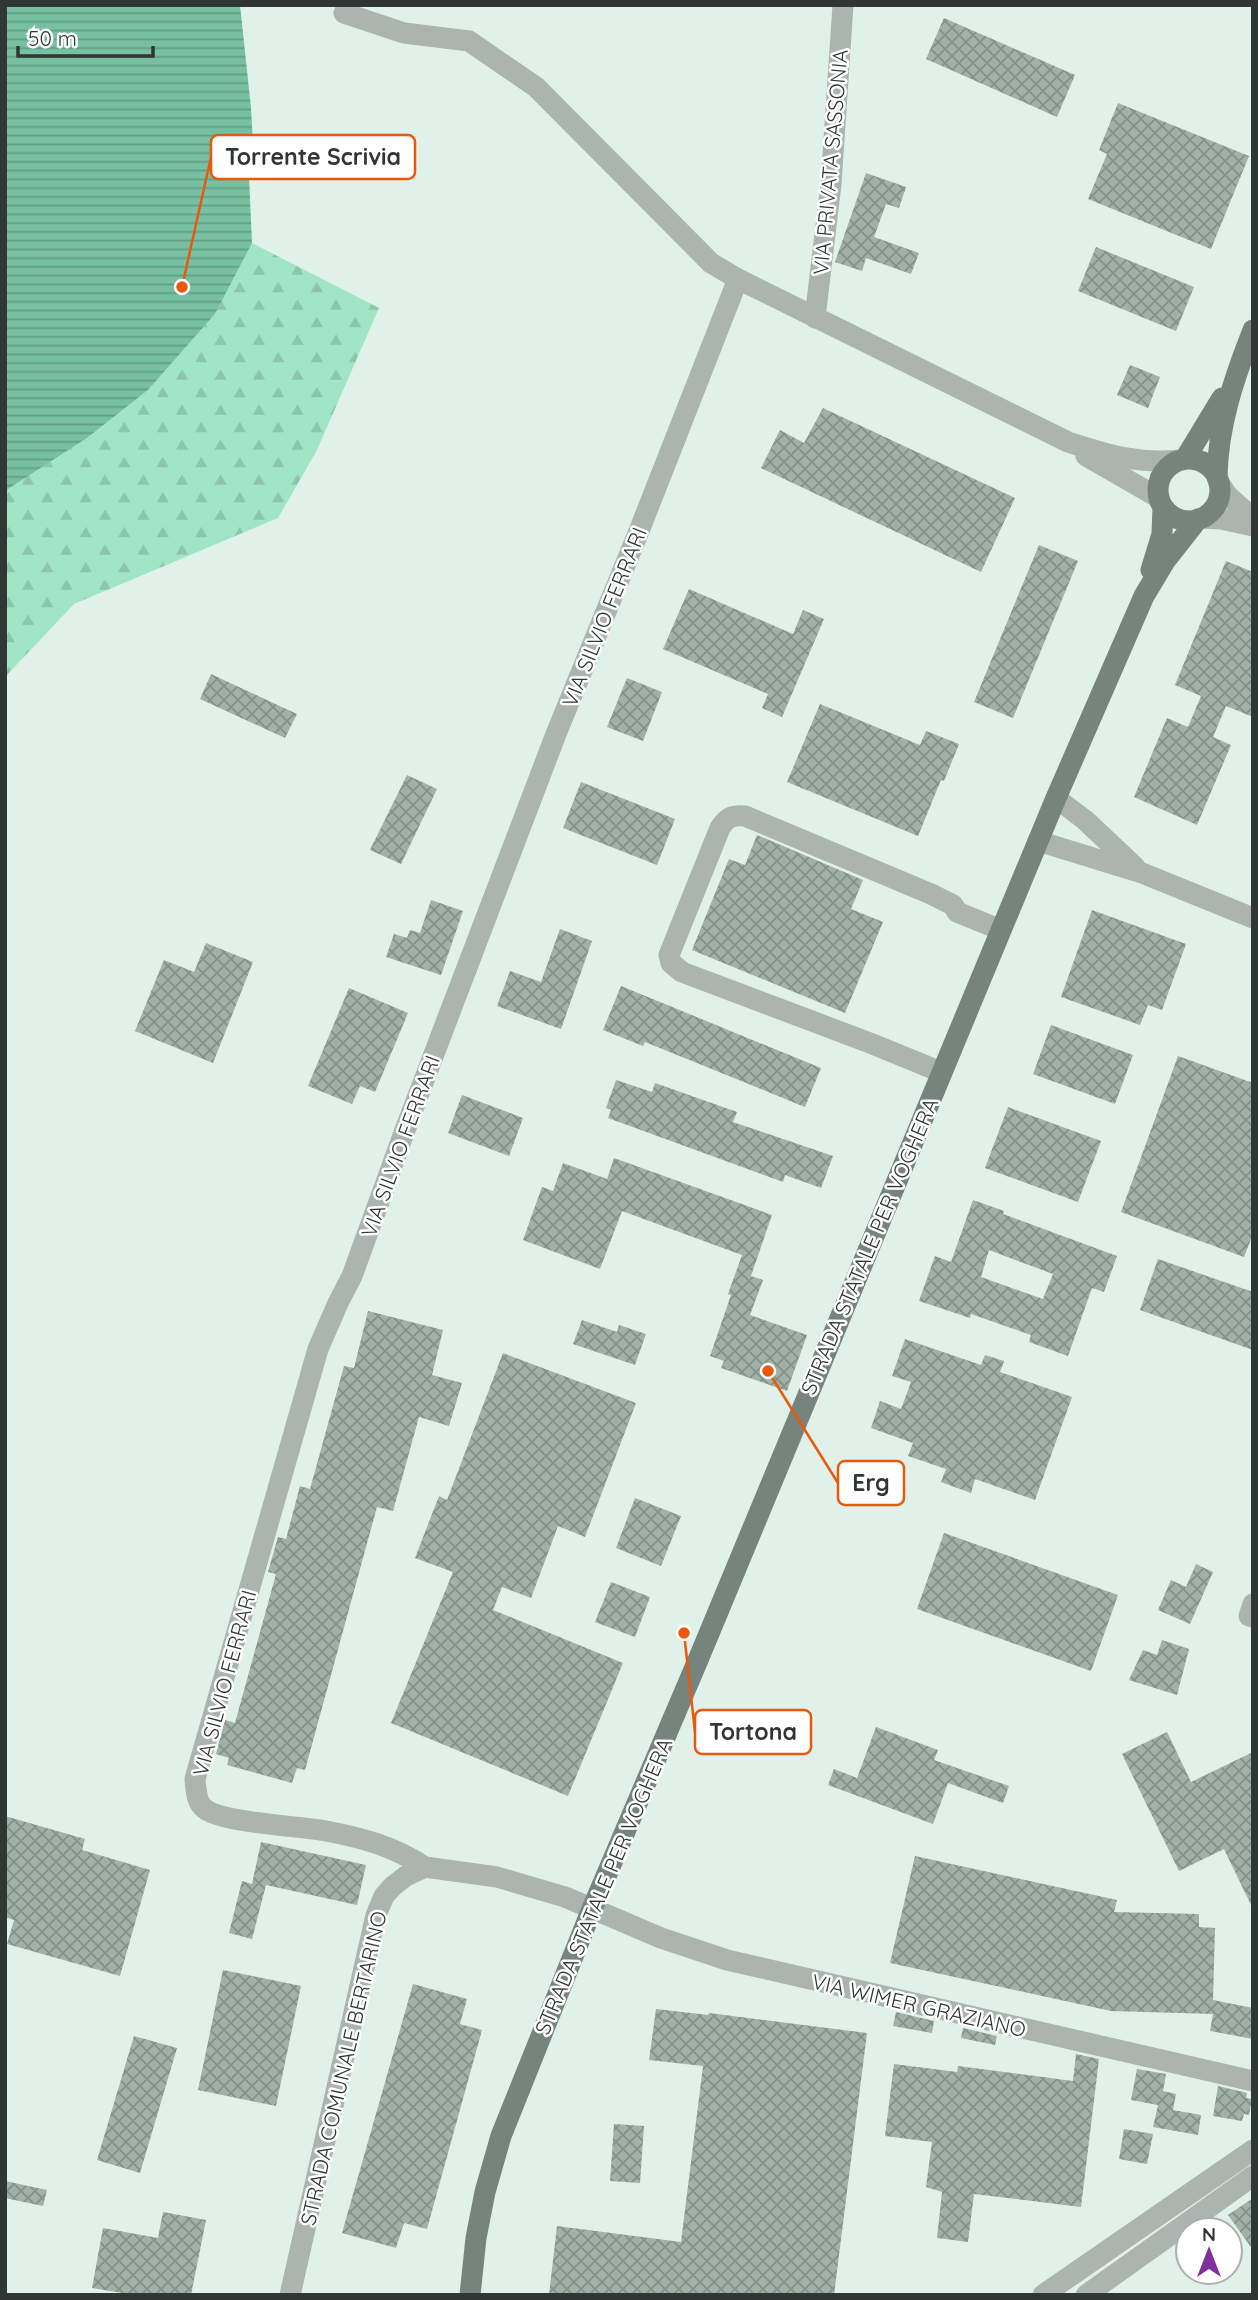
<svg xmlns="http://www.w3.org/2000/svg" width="1258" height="2300" viewBox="0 0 1258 2300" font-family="Quicksand,sans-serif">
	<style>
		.forest { fill: url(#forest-firs) }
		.water { fill: url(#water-rules) }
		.building { fill: url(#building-cross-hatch); fill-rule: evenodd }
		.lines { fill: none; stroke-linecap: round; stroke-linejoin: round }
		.minor { stroke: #acb4b0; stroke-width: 21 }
		.major { stroke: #77847e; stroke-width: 21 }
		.labels { text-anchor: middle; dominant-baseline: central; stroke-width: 5; stroke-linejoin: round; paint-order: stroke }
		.street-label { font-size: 21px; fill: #2f3633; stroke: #fff }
		.leader { fill: none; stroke: #e8590c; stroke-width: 2.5 }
		.callout-dot { fill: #e8590c; stroke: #fff; stroke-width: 2.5 }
		.callout { fill: #fff; stroke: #e8590c; stroke-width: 2.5 }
		.callout-label { font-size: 23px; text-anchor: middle; font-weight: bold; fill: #2f3633 }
	</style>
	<defs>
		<pattern id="forest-firs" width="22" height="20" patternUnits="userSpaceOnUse" patternTransform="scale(1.75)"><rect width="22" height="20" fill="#a1e5c7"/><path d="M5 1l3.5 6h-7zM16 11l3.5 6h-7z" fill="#8bc5ab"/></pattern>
		<pattern id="water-rules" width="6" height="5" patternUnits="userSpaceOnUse" patternTransform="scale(1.75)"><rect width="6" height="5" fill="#77c0a1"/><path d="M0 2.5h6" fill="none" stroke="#629d84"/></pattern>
		<pattern id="building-cross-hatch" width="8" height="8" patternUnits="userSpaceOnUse" patternTransform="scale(1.75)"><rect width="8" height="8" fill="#a0b1a8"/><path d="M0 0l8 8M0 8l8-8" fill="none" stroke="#839189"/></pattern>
	</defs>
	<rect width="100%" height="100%" fill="#dff1e8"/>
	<!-- forest -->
	<path class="forest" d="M252,243L379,308L317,450L278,518L74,604L5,677V491L87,438L148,390L215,314Z"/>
	<!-- water -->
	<path class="water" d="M5,5H240L251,108L253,144L249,177L252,243L215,314L148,390L87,438L5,491Z"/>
	<!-- building -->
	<path class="building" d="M944,18L1075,75L1057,117L926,59Z
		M1118,103L1249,156L1211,249L1088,199L1107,154L1099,150Z
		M866,173L906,187L899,208L886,204L874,237L919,253L911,274L866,258L862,271L835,262Z
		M1096,247L1194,287L1176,331L1078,291Z
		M1130,365L1160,377L1148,408L1117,395Z
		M823,408L1015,498L981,572L761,468L780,430L804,443Z
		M1039,545L1078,561L1013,718L974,702Z
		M1226,561L1253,572V717L1226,706L1213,737L1231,745L1197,825L1134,797L1167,718L1188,727L1201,696L1175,685Z
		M689,589L793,634L803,610L824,619L782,717L762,708L768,694L663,649Z
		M211,674L297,714L285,738L200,699Z
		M627,678L662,692L643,741L607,727Z
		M820,704L920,745L926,731L959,744L944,781L941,780L918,836L787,782Z
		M407,775L437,789L401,864L370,850Z
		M581,782L675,819L657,865L563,828Z
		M757,835L863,880L851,909L883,922L845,1013L692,950L729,859L745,865Z
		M431,900L463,911L441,975L386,957L394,934L407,938L410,930L420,933Z
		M1092,910L1186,944L1162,1010L1148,1005L1140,1025L1061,997Z
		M560,929L592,941L561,1029L497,1006L510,971L541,982Z
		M206,943L253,962L213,1063L135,1031L164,960L194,972Z
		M621,986L821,1068L805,1107L645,1042L643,1046L603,1030Z
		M349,988L408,1013L375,1092L360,1086L352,1104L308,1086Z
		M1051,1025L1133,1055L1115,1104L1033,1074Z
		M1178,1056L1253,1083V1234L1244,1257L1121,1212Z
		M616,1080L652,1092L655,1083L737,1112L733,1122L833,1156L821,1188L785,1175L783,1182L608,1118L611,1110L606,1108Z
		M462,1095L523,1118L509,1156L448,1133Z
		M1008,1107L1101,1141L1078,1202L985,1168Z
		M614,1158L772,1215L751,1276L763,1280L750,1315L807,1335L787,1391L721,1368L724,1361L710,1356L731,1295L728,1294L742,1255L622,1211L600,1269L523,1240L542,1187L553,1191L563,1163L607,1179Z
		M973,1200L1004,1211L1003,1214L1117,1256L1104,1292L1092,1288L1068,1356L1029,1342L1031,1335L971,1314L970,1318L919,1301L935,1256L951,1262ZM989,1250L1053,1274L1043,1299L981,1277Z
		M1158,1259L1253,1292V1350L1140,1310Z
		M368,1311L443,1330L432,1375L462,1383L449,1426L419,1417L393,1511L377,1507L305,1770L297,1768L292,1783L227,1765L229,1758L216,1754L225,1720L235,1723L276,1574L268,1572L278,1537L286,1539L300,1486L310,1489L344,1366L354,1368Z
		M582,1320L617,1332L619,1325L646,1334L635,1365L573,1344Z
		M905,1339L981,1365L985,1355L1004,1361L1000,1372L1072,1397L1035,1500L975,1479L971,1493L941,1482L946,1469L908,1456L913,1443L871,1428L880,1401L901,1409L911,1382L892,1376Z
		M503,1353L636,1403L585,1537L558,1526L531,1598L502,1587L493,1610L623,1663L568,1796L391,1723L453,1572L415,1558L439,1496L447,1500Z
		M635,1498L681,1516L661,1566L616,1548Z
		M944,1533L1118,1595L1091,1671L917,1609Z
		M1196,1564L1213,1572L1190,1624L1158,1610L1171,1580L1186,1587Z
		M611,1582L650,1597L635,1637L595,1622Z
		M1162,1640L1189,1649L1177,1695L1129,1680L1143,1650L1157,1655Z
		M876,1727L938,1750L934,1760L1009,1786L1003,1803L948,1783L933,1824L828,1785L834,1769L857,1778Z
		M1167,1732L1191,1782L1253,1752V1909L1224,1849L1179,1871L1122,1754Z
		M5,1816L85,1839L82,1850L150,1870L120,1976L7,1944L14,1920L5,1917Z
		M261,1842L366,1865L357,1905L266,1885L252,1939L229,1933L242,1881L252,1884Z
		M915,1856L1117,1900L1114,1912L1199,1914V1927L1215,1928L1213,2000L1253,2008V2039L1210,2031L1213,2014L1111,2011L890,1963Z
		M223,1970L301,1986L276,2106L198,2090Z
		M413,1984L467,1999L460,2024L482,2030L427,2229L404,2223L396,2248L342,2233Z
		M656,2009L708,2015L709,2013L867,2033L834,2295H549L557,2226L681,2242L703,2066L649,2060Z
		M896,2012L934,2021L932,2033L893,2026Z
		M963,2028L997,2036L995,2045L961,2038Z
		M134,2036L177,2048L140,2173L97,2160Z
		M1076,2054L1099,2059L1081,2207L974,2194L968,2242L937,2238L942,2192L926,2187L932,2142L885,2136L894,2064L957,2072L958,2066L1073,2081Z
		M1137,2069L1166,2074L1163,2091L1176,2094L1173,2110L1201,2115L1198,2135L1153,2127L1158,2105L1131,2100Z
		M1218,2086L1247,2093L1246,2098L1252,2099L1249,2115L1244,2114L1242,2121L1213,2116Z
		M614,2124L644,2126L640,2183L610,2181Z
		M1124,2129L1153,2134L1147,2164L1119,2159Z
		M5,2181L47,2190L43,2206L5,2198Z
		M1253,2198V2250L1228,2215Z
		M163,2212L206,2220L191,2295H134L92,2288L103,2228L158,2238Z"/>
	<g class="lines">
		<!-- minor -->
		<path class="minor" d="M344,13L404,33L469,41L536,87L711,263L738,279L1068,442C1109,455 1136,464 1180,460
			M815,318L831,184L843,5
			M1086,456L1159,498
			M1218,481L1227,495L1253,518
			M1201,518L1221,519L1253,526
			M1056,798L1085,820L1135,867
			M1038,841L1142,873L1253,918
			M941,1072L870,1043L682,972L671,963L669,955L720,828C727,817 732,815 745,816L931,894L953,905L957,912L1001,930
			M1253,1604L1249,1616L1253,1617
			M425,1867C393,1846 363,1838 326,1831C300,1826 223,1823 205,1809C196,1803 196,1789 195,1779L318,1349L338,1303L352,1276L405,1130L556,734L641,526L738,279
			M290,2295L376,1915L384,1896L393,1886L406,1876L425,1867L497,1877L565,1897L661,1938L727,1960L1253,2081
			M1043,2295L1253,2150
			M1086,2295L1253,2176"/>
		<!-- major -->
		<path class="major" d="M1185,459L1222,398
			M1158 490a31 31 0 1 1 62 0a31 31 0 1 1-62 0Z
			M1217,477C1218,425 1234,378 1253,330
			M1151,570L1162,534L1163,507
			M470,2295L476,2238L485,2192L501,2136L592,1909L698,1660L1056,798L1144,596L1165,561L1198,519"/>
	</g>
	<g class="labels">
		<!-- street labels -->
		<g class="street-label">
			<text transform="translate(830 162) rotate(-85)">VIA PRIVATA SASSONIA</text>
			<text transform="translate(604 617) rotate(-68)">VIA SILVIO FERRARI</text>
			<text transform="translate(400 1146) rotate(-70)">VIA SILVIO FERRARI</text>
			<text transform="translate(869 1246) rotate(-67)">STRADA STATALE PER VOGHERA</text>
			<text transform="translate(224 1683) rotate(-75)">VIA SILVIO FERRARI</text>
			<text transform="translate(603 1886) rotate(-67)">STRADA STATALE PER VOGHERA</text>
			<text transform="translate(919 2005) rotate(13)">VIA WIMER GRAZIANO</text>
			<text transform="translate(343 2068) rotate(-77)">STRADA COMUNALE BERTARINO</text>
		</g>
	</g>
	<!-- callouts -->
	<path class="leader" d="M182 287L211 157M768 1371L838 1483M684 1633L695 1732"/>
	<g class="callout-dot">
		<circle cx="182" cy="287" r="7"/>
		<circle cx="768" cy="1371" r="7"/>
		<circle cx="684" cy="1633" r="7"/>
	</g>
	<g class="callout">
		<rect x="211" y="135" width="204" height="44" rx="7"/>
		<rect x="838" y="1461" width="66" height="44" rx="7"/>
		<rect x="695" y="1710" width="116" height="44" rx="7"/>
	</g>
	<g class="callout-label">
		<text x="313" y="165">Torrente Scrivia</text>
		<text x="871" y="1491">Erg</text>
		<text x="753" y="1740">Tortona</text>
	</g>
	<!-- border -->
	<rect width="1258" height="2300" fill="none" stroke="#2f3633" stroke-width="14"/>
	<!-- north arrow -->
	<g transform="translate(1209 2251)"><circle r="33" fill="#ffffff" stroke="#acafad" stroke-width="2"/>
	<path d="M0-5L12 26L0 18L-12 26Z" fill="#812f9f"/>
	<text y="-10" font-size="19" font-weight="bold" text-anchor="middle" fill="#2f3633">N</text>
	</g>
	<!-- scale -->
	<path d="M18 46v10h135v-10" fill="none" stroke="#2f3633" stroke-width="3.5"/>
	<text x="28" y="46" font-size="21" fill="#2f3633" stroke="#ffffff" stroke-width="5" paint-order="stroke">50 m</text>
</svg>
